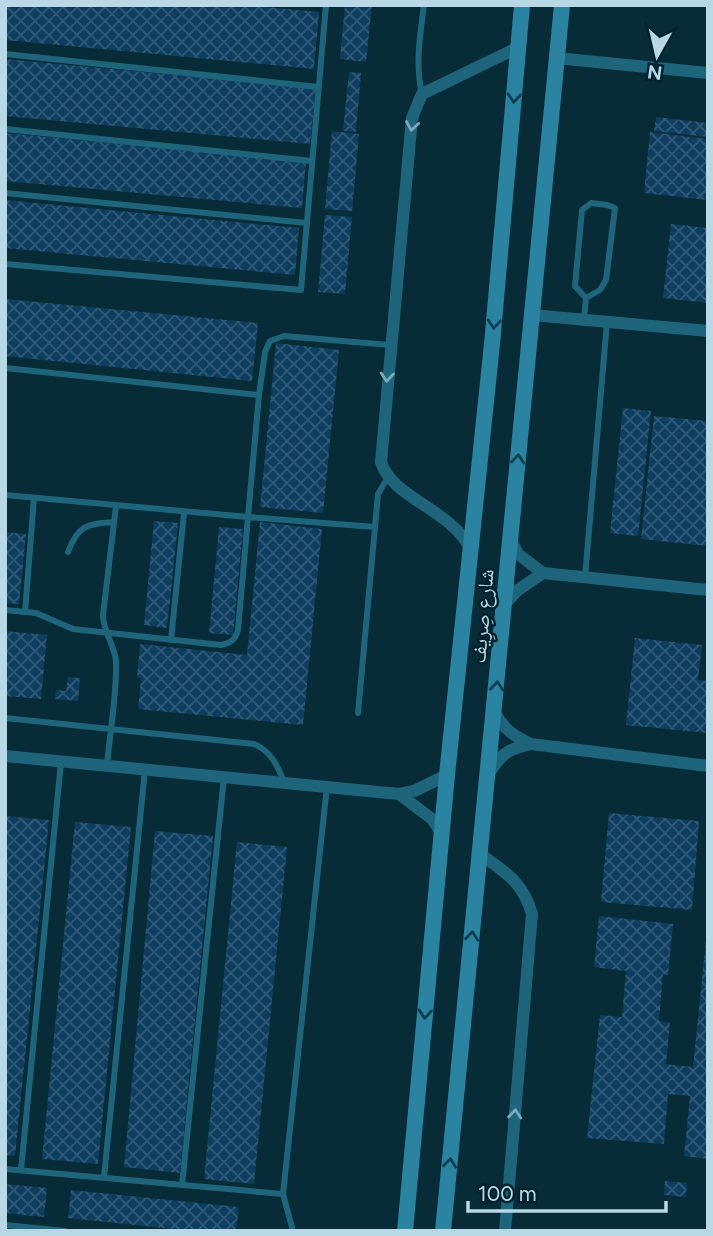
<svg xmlns="http://www.w3.org/2000/svg" width="713" height="1236" viewBox="0 0 713 1236" font-family="Figtree,'Noto Naskh Arabic',sans-serif">
	<style>
		.building { fill: url(#building-cross-hatch) }
		.lines { fill: none; stroke-linecap: round; stroke-linejoin: round }
		.lane { stroke: #1e647b; stroke-width: 6 }
		.street { stroke: #1e647b; stroke-width: 12 }
		.secondary { stroke: #2a83a0; stroke-width: 16 }
		.oneway { stroke: #0d3f50 }
		.oneway2 { stroke: #7aaabb }
		.labels { text-anchor: middle; dominant-baseline: central; stroke-width: 5; stroke-linejoin: round; paint-order: stroke }
		.street-label { font-size: 21px; fill: #b8d8e5; stroke: #00222e }
	</style>
	<defs>
		<pattern id="building-cross-hatch" width="8" height="8" patternUnits="userSpaceOnUse" patternTransform="scale(1.75)"><rect width="8" height="8" fill="#0e3e5f"/><path d="M0 0l8 8M0 8l8-8" fill="none" stroke="#2f5976"/></pattern>
	</defs>
	<rect width="100%" height="100%" fill="#072c38"/>
	<!-- building -->
	<path class="building" d="M5,5H242L319,12L314,69L5,40Z
		M345,5H372L366,62L340,59Z
		M5,59L316,88L310,144L5,116Z
		M349,72L361,73L356,132L343,131Z
		M656,117L708,123V137L654,131Z
		M332,131L359,134L352,211L325,209Z
		M650,132L708,139V200L644,193Z
		M5,133L306,161L302,208L5,181Z
		M5,200L299,228L295,275L5,248Z
		M325,215L352,217L345,294L318,292Z
		M671,224L708,228V303L663,298Z
		M5,299L258,323L252,381L5,356Z
		M276,343L339,350L323,513L260,507Z
		M623,408L651,411L638,536L610,533Z
		M654,416L708,421V546L641,539Z
		M154,521L178,523L167,628L144,625Z
		M260,522L322,529L303,725L138,709L141,678H137L140,644L247,655Z
		M219,527L243,529L233,635L209,633Z
		M5,532L26,534L19,604L5,603Z
		M5,631L47,635L41,699L5,696Z
		M635,638L702,645L698,680L708,681V733L626,725Z
		M68,677L80,678L78,701L55,699L56,690L66,691Z
		M609,813L699,821L692,910L601,902Z
		M5,816L49,820L15,1156L5,1155Z
		M75,822L131,827L98,1164L42,1159Z
		M155,831L213,836L180,1173L124,1167Z
		M237,842L287,847L254,1184L204,1179Z
		M599,916L673,924L668,975L663,974L659,1021L670,1023L666,1064L693,1067L706,940H708V1159L684,1156L690,1096L668,1094L664,1144L587,1138L600,1015L622,1017L626,971L594,967Z
		M665,1181L687,1183L686,1197L664,1195Z
		M5,1184L47,1188L44,1217L5,1213Z
		M71,1190L239,1207L236,1231H193L68,1218Z"/>
	<g class="lines">
		<!-- lane -->
		<path class="lane" d="M5,54L319,87
			M422,94C415,64 420,36 424,5
			M5,129L312,161
			M5,193L307,223
			M5,264L301,290L326,5
			M584,319L586,298L575,286L582,210L591,203L607,205L615,208L606,280L600,290L586,298
			M5,368L259,395
			M5,495L248,517L238,630C235,640 231,643 221,645L73,629L36,613L5,610
			M375,527L248,517L259,395L265,352L270,341L284,336L390,345
			M68,552C78,525 87,524 114,522
			M585,577L607,322
			M25,612L34,498
			M171,640L184,513
			M358,713L378,494L388,477
			M5,718L254,744C272,752 277,765 284,782
			M107,765C110,731 117,695 116,662C115,645 103,632 103,615L116,506
			M5,1169L283,1194
			M21,1170L61,762
			M104,1177L145,770
			M182,1185L224,777
			M5,1225L65,1231
			M293,1231L283,1194L327,786"/>
		<!-- street -->
		<path class="street" d="M556,58L708,73
			M532,315L708,331
			M510,538L518,554L543,573L708,590
			M470,548C450,509 392,498 381,462L412,118L422,94L519,47
			M504,605L518,590L543,573
			M494,711C503,729 514,736 531,744
			M5,756L399,794L414,791L447,775
			M488,775C501,755 506,749 531,744L708,766
			M399,794L432,819L442,834
			M480,854C506,873 523,882 532,914L505,1231"/>
		<!-- secondary -->
		<path class="secondary" d="M405,1231L447,775L492,344L522,5
			M443,1231L562,5"/>
	</g>
	<!-- one-way arrows -->
	<defs><path id="oneway-chevron" d="M-2-3.5L2.5 0L-2 3.5" fill="none" stroke-width="1.6" stroke-linecap="round" stroke-linejoin="round" transform="scale(1.75)"/></defs>
	<g class="oneway">
		<use href="#oneway-chevron" transform="translate(514 98) rotate(95)"/>
		<use href="#oneway-chevron" transform="translate(494 324) rotate(95)"/>
		<use href="#oneway-chevron" transform="translate(518 459) rotate(-85)"/>
		<use href="#oneway-chevron" transform="translate(497 686) rotate(-85)"/>
		<use href="#oneway-chevron" transform="translate(472 936) rotate(-84)"/>
		<use href="#oneway-chevron" transform="translate(425 1014) rotate(95)"/>
		<use href="#oneway-chevron" transform="translate(450 1163) rotate(-84)"/>
	</g>
	<g class="oneway2">
		<use href="#oneway-chevron" transform="translate(412 126) rotate(99)"/>
		<use href="#oneway-chevron" transform="translate(387 377) rotate(95)"/>
		<use href="#oneway-chevron" transform="translate(515 1114) rotate(-85)"/>
	</g>
	<g class="labels">
		<!-- street labels -->
		<g class="street-label">
			<text transform="translate(482 616) rotate(-85)">شارع صِرِيف</text>
		</g>
	</g>
	<!-- border -->
	<rect width="713" height="1236" fill="none" stroke="#b8d8e5" stroke-width="14"/>
	<!-- north arrow -->
	<g transform="translate(657 56) rotate(188)" stroke="#00222e" stroke-width="5" paint-order="stroke">
	<path d="M0-5L12 26L0 18L-12 26Z" fill="#b8d8e5"/>
	<text y="-10" font-size="19" font-weight="bold" text-anchor="middle" fill="#b8d8e5">N</text>
	</g>
	<!-- scale -->
	<path d="M468 1201v10h198v-10" fill="none" stroke="#b8d8e5" stroke-width="3.5"/>
	<text x="478" y="1201" font-size="21" fill="#b8d8e5" stroke="#00222e" stroke-width="5" paint-order="stroke">100 m</text>
</svg>
